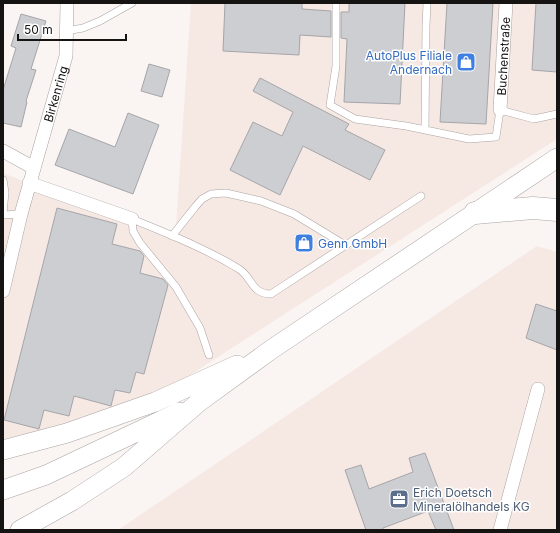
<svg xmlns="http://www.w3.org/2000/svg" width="560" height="533" viewBox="0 0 560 533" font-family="Inter,sans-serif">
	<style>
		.built { fill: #f6e8e3 }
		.building { fill: #cdced2; stroke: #a5a5aa }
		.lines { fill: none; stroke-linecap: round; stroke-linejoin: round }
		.service-casing { stroke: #aaa4a3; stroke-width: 8 }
		.minor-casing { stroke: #aaa4a3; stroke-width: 14 }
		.secondary-casing { stroke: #aaa4a3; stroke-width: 20 }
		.trunk-casing { stroke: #aaa4a3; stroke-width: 23 }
		.service { stroke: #fff; stroke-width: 7 }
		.minor { stroke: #fff; stroke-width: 13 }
		.secondary { stroke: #fff; stroke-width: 19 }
		.trunk { stroke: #fff; stroke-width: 22 }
		.labels { text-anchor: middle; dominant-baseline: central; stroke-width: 3; stroke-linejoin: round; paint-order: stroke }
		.shop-label { font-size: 12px; fill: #366cbe; stroke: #fff; text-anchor: end }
		.street-label { font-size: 12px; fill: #161413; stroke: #fff }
		.service-label { font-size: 12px; fill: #4e5e75; stroke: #fff; text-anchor: start }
	</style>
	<rect width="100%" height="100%" fill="#faf5f3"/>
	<!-- built -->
	<path class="built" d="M191,3H557V139L176,384L59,426L3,439V173L175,241Z
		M537,246L557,252V530H118Z"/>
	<!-- building -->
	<path class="building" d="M225,3H302V9L331,11V37L300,35L299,55L223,51Z
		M349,3H405L400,104L344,102L347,39L341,38V12H349Z
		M447,3H493L486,124L440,122Z
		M536,3H557V72L532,70Z
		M21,14L46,21L31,69L36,70L26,101L27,102L21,127L3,123V90L16,48L11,46Z
		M149,64L170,70L162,97L141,91Z
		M260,78L349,124L345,130L385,150L370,180L303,146L280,195L230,170L253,122L282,136L293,112L253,91Z
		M128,113L159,125L133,194L55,165L69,129L115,147Z
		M57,208L117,224L112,244L140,251L144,256L140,273L163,279L168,285L144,374L136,372L130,393L115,390L111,406L74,396L69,416L44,410L39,429L4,420Z
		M536,304L557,311V350L526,338Z
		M425,453L454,530H436L428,511L383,528V530H366L345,470L361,465L369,489L413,472L409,458Z"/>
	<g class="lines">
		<defs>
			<path id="service" d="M336,3V66L330,105L355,119L406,126L469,139L496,137L500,110L534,119L557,114
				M66,31L83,28L100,21L132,3
				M425,130L426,26L427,3
				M3,180L5,192L3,214
				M3,215L21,214
				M172,236L195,207L202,199L211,194L226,193L261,201L294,214L345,245
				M209,355L200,328L176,287L140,243L133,231L132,219C168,234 205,248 239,269C253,278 251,294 271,294L421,196"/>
			<g id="minor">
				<path id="s1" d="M500,110L506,3"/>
				<path d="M3,151L34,168"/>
				<path d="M29,183L132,219"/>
				<path id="s2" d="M3,291L21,214L66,56L67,3"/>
				<path d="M500,530L538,389"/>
			</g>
			<path id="secondary" d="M3,450L67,433L155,402L237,365
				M3,490L46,475L179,412
				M20,530L72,501L124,467L199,402L272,349L557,158"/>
			<path id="trunk" d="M475,213L533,208L557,210"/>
		</defs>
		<!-- service casing -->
		<use href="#service" class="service-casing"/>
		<!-- minor casing -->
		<use href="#minor" class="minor-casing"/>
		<!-- secondary casing -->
		<use href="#secondary" class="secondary-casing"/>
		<!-- trunk casing -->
		<use href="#trunk" class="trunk-casing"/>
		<!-- service -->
		<use href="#service" class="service"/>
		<!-- minor -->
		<use href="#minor" class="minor"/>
		<!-- secondary -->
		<use href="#secondary" class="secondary"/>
		<!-- trunk -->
		<use href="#trunk" class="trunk"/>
	</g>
	<!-- icons -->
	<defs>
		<symbol id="shop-square" viewBox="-11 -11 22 22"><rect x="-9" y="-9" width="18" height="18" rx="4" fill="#3f7fe0" stroke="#fff"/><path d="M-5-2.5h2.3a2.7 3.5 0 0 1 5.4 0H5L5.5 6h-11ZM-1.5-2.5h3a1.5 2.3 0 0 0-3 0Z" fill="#fff"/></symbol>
		<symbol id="office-square" viewBox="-11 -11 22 22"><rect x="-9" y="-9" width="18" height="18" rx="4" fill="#5c6f8a" stroke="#fff"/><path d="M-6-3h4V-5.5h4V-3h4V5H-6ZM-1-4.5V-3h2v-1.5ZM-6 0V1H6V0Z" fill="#fff"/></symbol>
	</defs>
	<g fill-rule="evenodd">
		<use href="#shop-square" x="455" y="51" width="22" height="22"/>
		<use href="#shop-square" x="293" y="232" width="22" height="22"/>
		<use href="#office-square" x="388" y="488" width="22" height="22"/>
	</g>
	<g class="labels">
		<!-- shop labels -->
		<g class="shop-label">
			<text x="452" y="55">AutoPlus Filiale<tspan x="452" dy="14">Andernach</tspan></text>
			<text x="318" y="243" text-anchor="start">Genn GmbH</text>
		</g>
		<!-- street labels -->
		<g class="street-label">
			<text stroke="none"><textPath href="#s1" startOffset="54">Buchenstraße</textPath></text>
			<text stroke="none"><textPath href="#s2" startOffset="204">Birkenring</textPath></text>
		</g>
		<!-- service labels -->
		<g class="service-label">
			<text x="413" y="492">Erich Doetsch<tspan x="413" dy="14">Mineralölhandels KG</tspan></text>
		</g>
	</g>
	<!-- border -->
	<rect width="560" height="533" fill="none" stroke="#161413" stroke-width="8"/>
	<!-- scale -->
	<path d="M18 34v6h108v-6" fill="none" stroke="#161413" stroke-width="2"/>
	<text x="24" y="34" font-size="12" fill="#161413" stroke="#ffffff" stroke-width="3" paint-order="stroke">50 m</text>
</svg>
